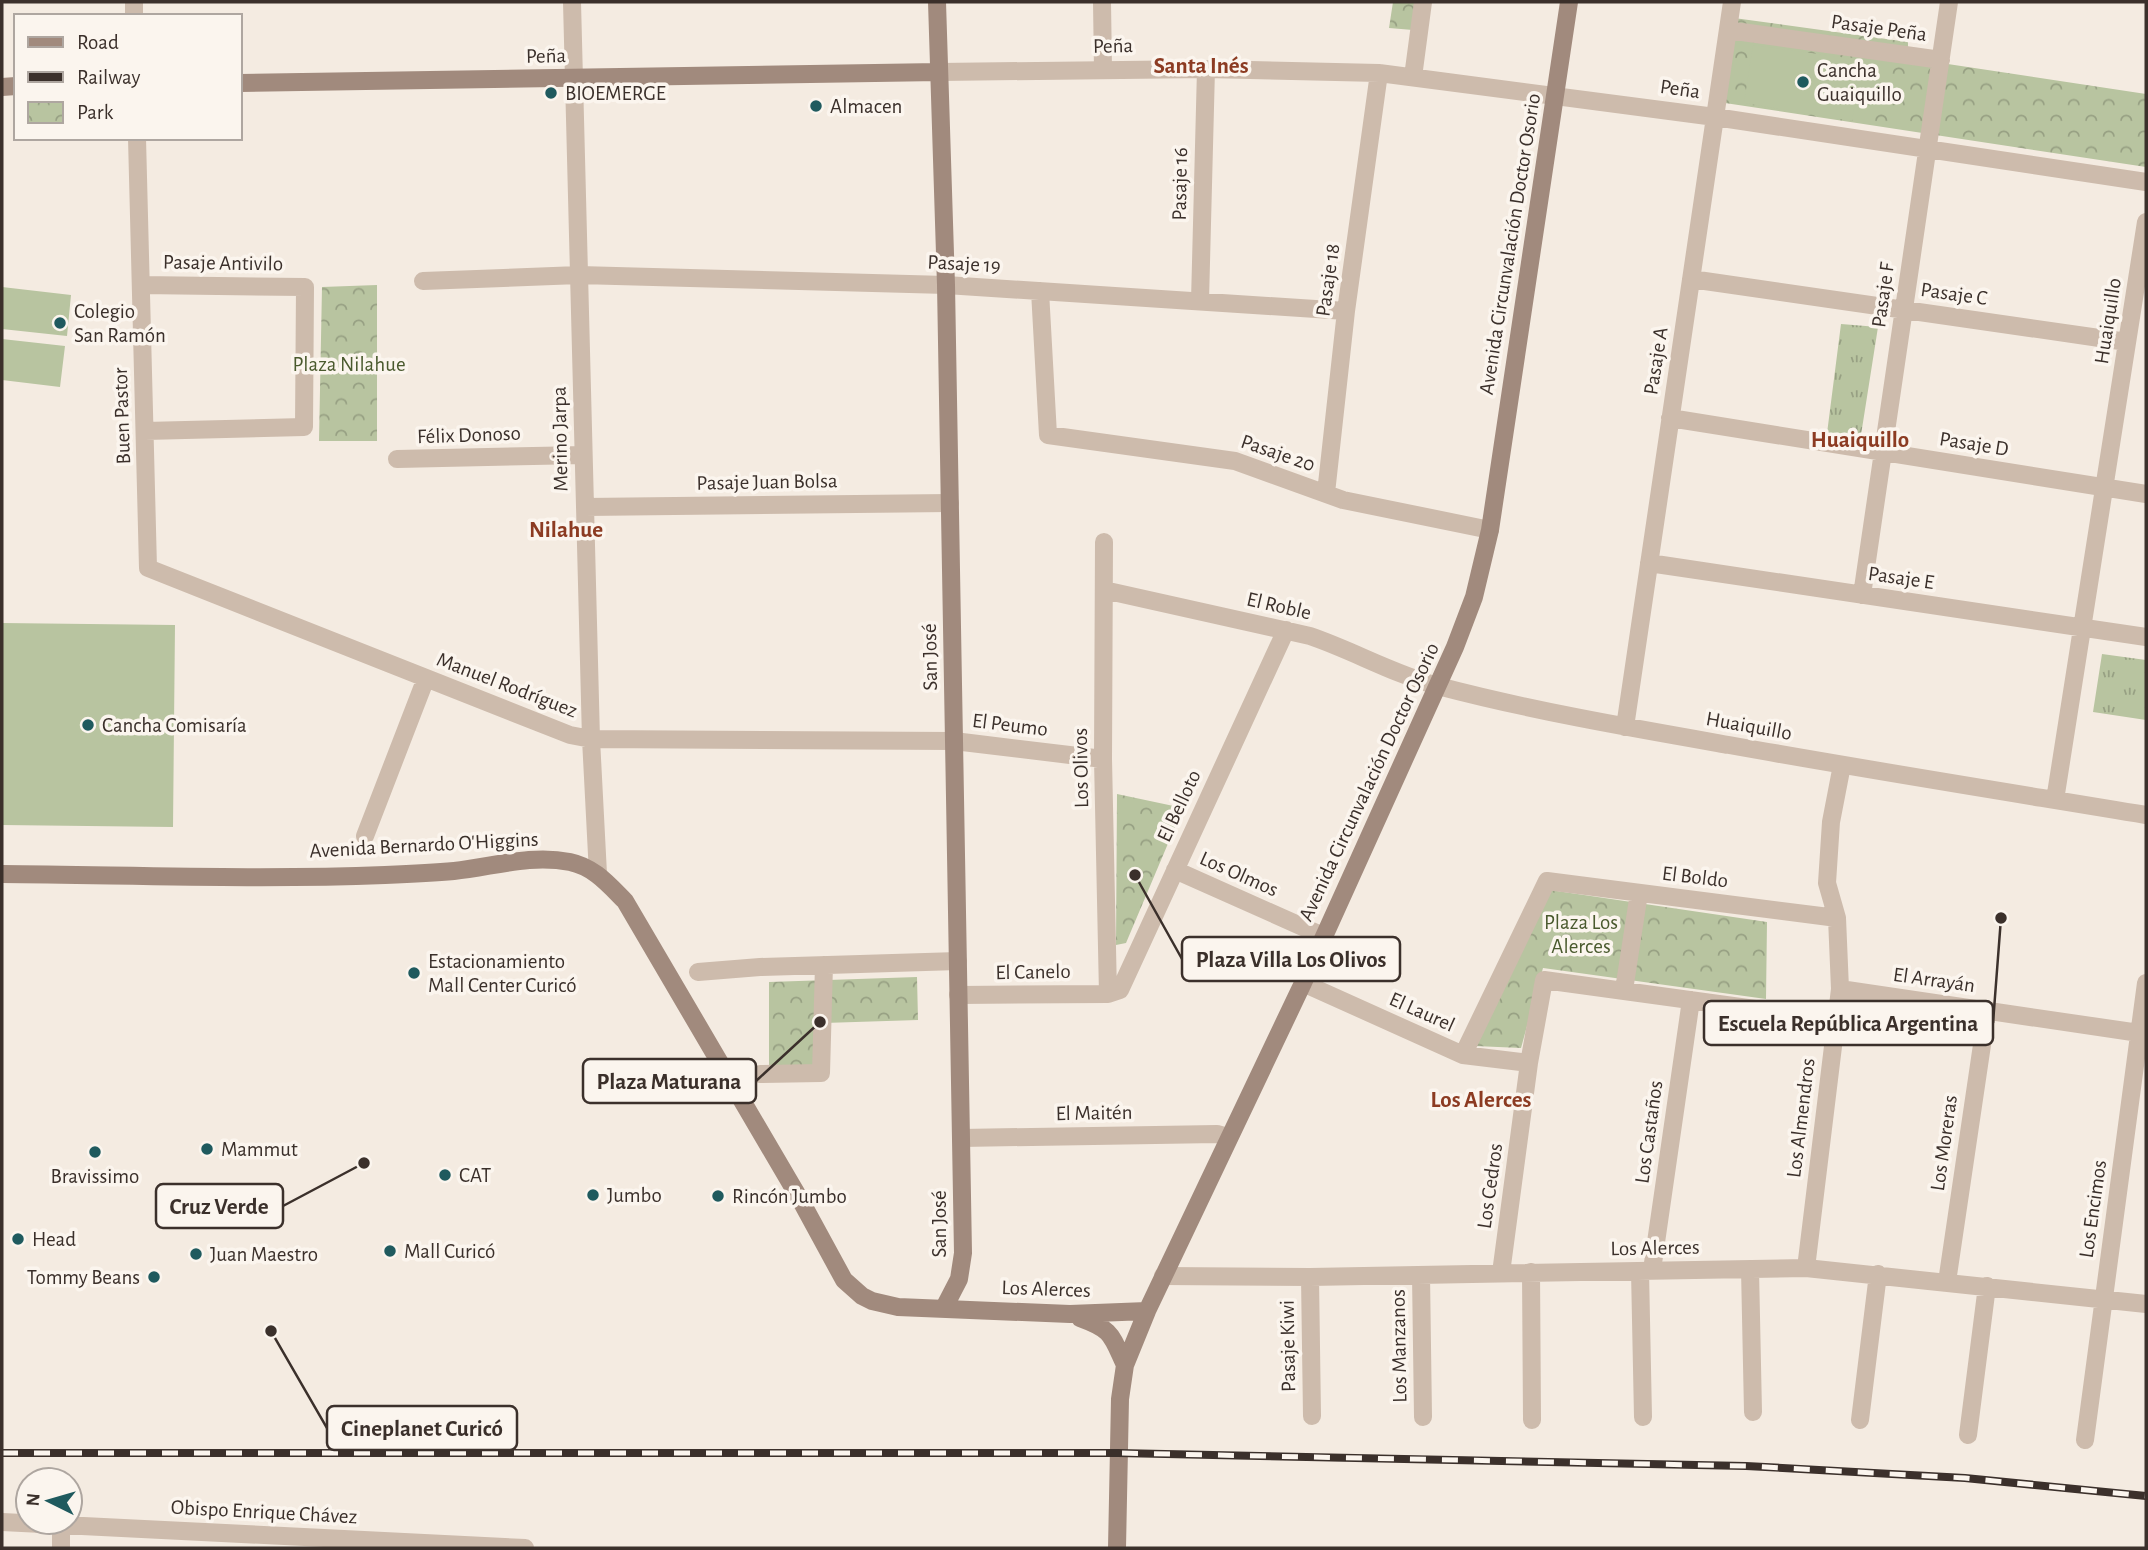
<svg xmlns="http://www.w3.org/2000/svg" width="2148" height="1550" viewBox="0 0 2148 1550" font-family="'Alegreya Sans',sans-serif">
	<style>
		.grass { fill: url(#grass-tufts) }
		.park { fill: url(#park-crowns) }
		.garden { fill: #b8c4a0 }
		.lines { fill: none; stroke-linecap: round; stroke-linejoin: round }
		.street { stroke: #cdbbac; stroke-width: 18 }
		.secondary { stroke: #a18a7d; stroke-width: 18 }
		.rail-casing { stroke: #3b302b; stroke-width: 8 }
		.rail { stroke: #fbf5ee; stroke-width: 5; stroke-dasharray: 16; stroke-linecap: butt }
		.poi-dot { fill: #1f5a5e; stroke: #fbf5ee; stroke-width: 2.5 }
		.labels { text-anchor: middle; dominant-baseline: central; stroke-width: 7; stroke-linejoin: round; paint-order: stroke }
		.street-label { font-size: 21px; fill: #3b302b; stroke: #fbf5ee }
		.poi-label { font-size: 21px; fill: #3b302b; stroke: #fbf5ee; text-anchor: start }
		.park-label { font-size: 21px; fill: #4a5a2e; stroke: #fbf5ee }
		.neighbourhood-label { font-size: 23px; font-weight: bold; fill: #8c3b22; stroke: #fbf5ee }
		.leader { fill: none; stroke: #3b302b; stroke-width: 2.5 }
		.callout-dot { fill: #3b302b; stroke: #fbf5ee; stroke-width: 2.5 }
		.callout { fill: #fbf5ee; stroke: #3b302b; stroke-width: 2.5 }
		.callout-label { font-size: 23px; text-anchor: middle; font-weight: bold; fill: #3b302b }
	</style>
	<defs>
		<pattern id="grass-tufts" width="24" height="20" patternUnits="userSpaceOnUse" patternTransform="scale(1.75)"><rect width="24" height="20" fill="#b8c4a0"/><path d="M3 7l-1-3M5 7V3M7 7l1-3M15 17l-1-3M17 17v-4M19 17l1-3" fill="none" stroke="#97a083"/></pattern>
		<pattern id="park-crowns" width="20" height="18" patternUnits="userSpaceOnUse" patternTransform="scale(1.75)"><rect width="20" height="18" fill="#b8c4a0"/><path d="M2 6a3 3 0 1 1 6 0M12 15a3 3 0 1 1 6 0" fill="none" stroke="#97a083"/></pattern>
	</defs>
	<rect width="100%" height="100%" fill="#f4ebe1"/>
	<!-- grass -->
	<path class="grass" d="M1841,324L1878,327L1858,454L1825,449Z
		M2102,654L2146,660V720L2093,712Z"/>
	<!-- park -->
	<path class="park" d="M1393,2H1416L1413,30L1389,28Z
		M1734,18L1908,42V58L2146,94V167L1725,103Z
		M377,285V441H319L322,287Z
		M1117,794L1183,808L1126,943L1116,945Z
		M1550,890L1767,922L1766,999L1543,968L1521,1048L1475,1046Z
		M917,977L918,1020L824,1023L822,1066H769V982Z"/>
	<!-- garden -->
	<path class="garden" d="M1753,45L1862,60L1852,121L1744,103Z
		M2,287L71,295L67,336L2,329Z
		M2,339L65,346L60,387L2,380Z
		M2,623L175,625L173,827L2,825Z"/>
	<g class="lines">
		<!-- street -->
		<path class="street" d="M134,2V16
			M572,2L591,739L598,874
			M1102,2L1103,69
			M1728,30L1941,60
			M939,72L1206,69L1379,73L1715,117L2146,182
			M1413,77L1423,2
			M137,138L148,568L570,735L591,739L954,741L1103,759
			M1691,279L2127,342
			M423,281L579,275L946,285L1346,311
			M141,285L305,287L304,427L145,431
			M1040,291L1048,435L1235,461L1343,500L1490,530
			M1200,301L1206,69
			M1670,418L2146,494
			M397,459L583,455
			M1326,493L1346,311L1379,73
			M585,507L950,503
			M1104,542L1103,759L1108,994
			M1649,563L2146,637
			M1104,590L1310,636C1354,651 1393,674 1438,686C1533,711 1632,728 1729,745C1868,770 2007,792 2146,815
			M1862,595L1949,2
			M1625,727L1732,2
			M2055,800L2146,222
			M365,836L426,678
			M1175,870L1323,936
			M698,972L760,967L958,961
			M1303,983L1463,1055L1529,1063
			M1840,989L2146,1034
			M1624,990L1639,893
			M958,995L1108,994L1120,990L1286,630
			M1463,1055L1547,881L1837,918
			M760,1074L821,1073L824,965
			M961,1138L1217,1134L1228,1137
			M1806,1268L1840,989L1837,918L1827,883L1831,822L1842,765
			M1750,1269L1753,1412
			M1652,1270L1691,1000
			M1640,1271L1643,1417
			M1531,1272L1532,1420
			M1501,1273L1529,1063L1544,980L1835,1020
			M1421,1275L1423,1417
			M1163,1276L1310,1277L1806,1268L2146,1304
			M1310,1277L1312,1416
			M1947,1282L1987,1011
			M1860,1420L1878,1274
			M1968,1435L1987,1286
			M2085,1440L2146,983
			M2,1522L525,1548
			M61,1548V1524"/>
		<!-- secondary -->
		<path class="secondary" d="M937,2L946,285L963,1253L959,1279L944,1308
			M240,83L939,72
			M2,87L16,86
			M2,874C129,875 257,880 385,875C408,874 431,873 454,871C493,867 530,854 570,862C594,867 608,884 625,901L801,1201L844,1280L862,1296L872,1301L898,1307L1070,1314L1147,1311
			M1080,1318C1113,1330 1111,1335 1125,1365
			M1117,1548L1120,1399L1125,1365L1147,1311L1303,983L1455,647L1474,597L1490,530L1569,2"/>
		<defs>
			<path id="rail" d="M2,1453H1118L1746,1466L1965,1478L2146,1496"/>
		</defs>
		<!-- rail casing -->
		<use href="#rail" class="rail-casing"/>
		<!-- rail -->
		<use href="#rail" class="rail"/>
	</g>
	<!-- markers -->
	<g class="poi-dot">
		<circle cx="1803" cy="82" r="7"/>
		<circle cx="551" cy="93" r="7"/>
		<circle cx="816" cy="106" r="7"/>
		<circle cx="60" cy="323" r="7"/>
		<circle cx="88" cy="725" r="7"/>
		<circle cx="414" cy="973" r="7"/>
		<circle cx="207" cy="1149" r="7"/>
		<circle cx="95" cy="1152" r="7"/>
		<circle cx="445" cy="1175" r="7"/>
		<circle cx="593" cy="1195" r="7"/>
		<circle cx="718" cy="1196" r="7"/>
		<circle cx="18" cy="1239" r="7"/>
		<circle cx="390" cy="1251" r="7"/>
		<circle cx="196" cy="1254" r="7"/>
		<circle cx="154" cy="1277" r="7"/>
	</g>
	<g class="labels">
		<!-- street labels -->
		<g class="street-label">
			<text transform="translate(1879 28) rotate(8)">Pasaje Peña</text>
			<text transform="translate(1113 46) rotate(-1)">Peña</text>
			<text transform="translate(546 56) rotate(-1)">Peña</text>
			<text transform="translate(1680 89) rotate(8)">Peña</text>
			<text transform="translate(1180 184) rotate(-89)">Pasaje 16</text>
			<text transform="translate(1510 244) rotate(-81)">Avenida Circunvalación Doctor Osorio</text>
			<text transform="translate(223 263) rotate(1)">Pasaje Antivilo</text>
			<text transform="translate(964 264) rotate(3)">Pasaje 19</text>
			<text transform="translate(1328 280) rotate(-82)">Pasaje 18</text>
			<text transform="translate(1954 294) rotate(8)">Pasaje C</text>
			<text transform="translate(1883 295) rotate(-82)">Pasaje F</text>
			<text transform="translate(2108 321) rotate(-81)">Huaiquillo</text>
			<text transform="translate(1656 361) rotate(-81)">Pasaje A</text>
			<text transform="translate(122 416) rotate(-92)">Buen Pastor</text>
			<text transform="translate(469 435) rotate(-2)">Félix Donoso</text>
			<text transform="translate(560 439) rotate(-91)">Merino Jarpa</text>
			<text transform="translate(1974 444) rotate(9)">Pasaje D</text>
			<text transform="translate(1278 453) rotate(19)">Pasaje 20</text>
			<text transform="translate(767 482) rotate(-1)">Pasaje Juan Bolsa</text>
			<text transform="translate(1901 578) rotate(8)">Pasaje E</text>
			<text transform="translate(1279 606) rotate(13)">El Roble</text>
			<text transform="translate(930 657) rotate(-91)">San José</text>
			<text transform="translate(507 685) rotate(21)">Manuel Rodríguez</text>
			<text transform="translate(1010 725) rotate(7)">El Peumo</text>
			<text transform="translate(1749 726) rotate(10)">Huaiquillo</text>
			<text transform="translate(1081 768) rotate(-91)">Los Olivos</text>
			<text transform="translate(1369 782) rotate(-65)">Avenida Circunvalación Doctor Osorio</text>
			<text transform="translate(1179 806) rotate(-65)">El Belloto</text>
			<text transform="translate(424 845) rotate(-3)">Avenida Bernardo O'Higgins</text>
			<text transform="translate(1239 874) rotate(24)">Los Olmos</text>
			<text transform="translate(1695 877) rotate(7)">El Boldo</text>
			<text transform="translate(1033 972) rotate(-1)">El Canelo</text>
			<text transform="translate(1934 980) rotate(8)">El Arrayán</text>
			<text transform="translate(1422 1012) rotate(24)">El Laurel</text>
			<text transform="translate(1094 1113) rotate(-1)">El Maitén</text>
			<text transform="translate(1801 1118) rotate(-83)">Los Almendros</text>
			<text transform="translate(1649 1132) rotate(-82)">Los Castaños</text>
			<text transform="translate(1944 1143) rotate(-82)">Los Moreras</text>
			<text transform="translate(1490 1186) rotate(-82)">Los Cedros</text>
			<text transform="translate(2093 1209) rotate(-82)">Los Encimos</text>
			<text transform="translate(939 1224) rotate(-90)">San José</text>
			<text transform="translate(1655 1248) rotate(-1)">Los Alerces</text>
			<text transform="translate(1046 1289) rotate(2)">Los Alerces</text>
			<text transform="translate(1288 1346) rotate(-91)">Pasaje Kiwi</text>
			<text transform="translate(1399 1346) rotate(-91)">Los Manzanos</text>
			<text transform="translate(264 1512) rotate(3)">Obispo Enrique Chávez</text>
		</g>
		<!-- poi labels -->
		<g class="poi-label">
			<text x="1817" y="70">Cancha<tspan x="1817" dy="24">Guaiquillo</tspan></text>
			<text x="565" y="93">BIOEMERGE</text>
			<text x="830" y="106">Almacen</text>
			<text x="74" y="311">Colegio<tspan x="74" dy="24">San Ramón</tspan></text>
			<text x="102" y="725">Cancha Comisaría</text>
			<text x="428" y="961">Estacionamiento<tspan x="428" dy="24">Mall Center Curicó</tspan></text>
			<text x="221" y="1149">Mammut</text>
			<text x="459" y="1175">CAT</text>
			<text x="95" y="1176" text-anchor="middle">Bravissimo</text>
			<text x="607" y="1195">Jumbo</text>
			<text x="732" y="1196">Rincón Jumbo</text>
			<text x="32" y="1239">Head</text>
			<text x="404" y="1251">Mall Curicó</text>
			<text x="210" y="1254">Juan Maestro</text>
			<text x="140" y="1277" text-anchor="end">Tommy Beans</text>
		</g>
		<!-- park labels -->
		<g class="park-label">
			<text x="349" y="364">Plaza Nilahue</text>
			<text x="1581" y="922">Plaza Los<tspan x="1581" dy="24">Alerces</tspan></text>
		</g>
		<!-- neighbourhood labels -->
		<g class="neighbourhood-label">
			<text x="1201" y="66">Santa Inés</text>
			<text x="1860" y="440">Huaiquillo</text>
			<text x="566" y="530">Nilahue</text>
			<text x="1481" y="1100">Los Alerces</text>
		</g>
	</g>
	<!-- callouts -->
	<path class="leader" d="M1135 875L1182 959M2001 918L1993 1023M820 1022L756 1081M364 1163L283 1206M271 1331L327 1428"/>
	<g class="callout-dot">
		<circle cx="1135" cy="875" r="7"/>
		<circle cx="2001" cy="918" r="7"/>
		<circle cx="820" cy="1022" r="7"/>
		<circle cx="364" cy="1163" r="7"/>
		<circle cx="271" cy="1331" r="7"/>
	</g>
	<g class="callout">
		<rect x="1182" y="937" width="218" height="44" rx="7"/>
		<rect x="1704" y="1001" width="289" height="44" rx="7"/>
		<rect x="583" y="1059" width="173" height="44" rx="7"/>
		<rect x="156" y="1184" width="127" height="44" rx="7"/>
		<rect x="327" y="1406" width="190" height="44" rx="7"/>
	</g>
	<g class="callout-label">
		<text x="1291" y="967">Plaza Villa Los Olivos</text>
		<text x="1848" y="1031">Escuela República Argentina</text>
		<text x="669" y="1089">Plaza Maturana</text>
		<text x="219" y="1214">Cruz Verde</text>
		<text x="422" y="1436">Cineplanet Curicó</text>
	</g>
	<!-- border -->
	<rect width="2148" height="1550" fill="none" stroke="#3b302b" stroke-width="7"/>
	<!-- legend -->
	<rect x="14" y="14" width="228" height="126" fill="#fbf5ee" stroke="#aea6a0" stroke-width="2"/>
	<rect x="28" y="37" width="35" height="10" fill="#a18a7d" stroke="#aea6a0" stroke-width="2"/>
	<text x="77" y="49" font-size="21" fill="#3b302b">Road</text>
	<rect x="28" y="72" width="35" height="10" fill="#3b302b" stroke="#aea6a0" stroke-width="2"/>
	<text x="77" y="84" font-size="21" fill="#3b302b">Railway</text>
	<rect x="28" y="102" width="35" height="21" fill="url(#park-crowns)" stroke="#aea6a0" stroke-width="2"/>
	<text x="77" y="119" font-size="21" fill="#3b302b">Park</text>
	<!-- north arrow -->
	<g transform="translate(49 1501) rotate(275)"><circle r="33" fill="#fbf5ee" stroke="#aea6a0" stroke-width="2"/>
	<path d="M0-5L12 26L0 18L-12 26Z" fill="#1f5a5e"/>
	<text y="-10" font-size="19" font-weight="bold" text-anchor="middle" fill="#3b302b">N</text>
	</g>
</svg>
